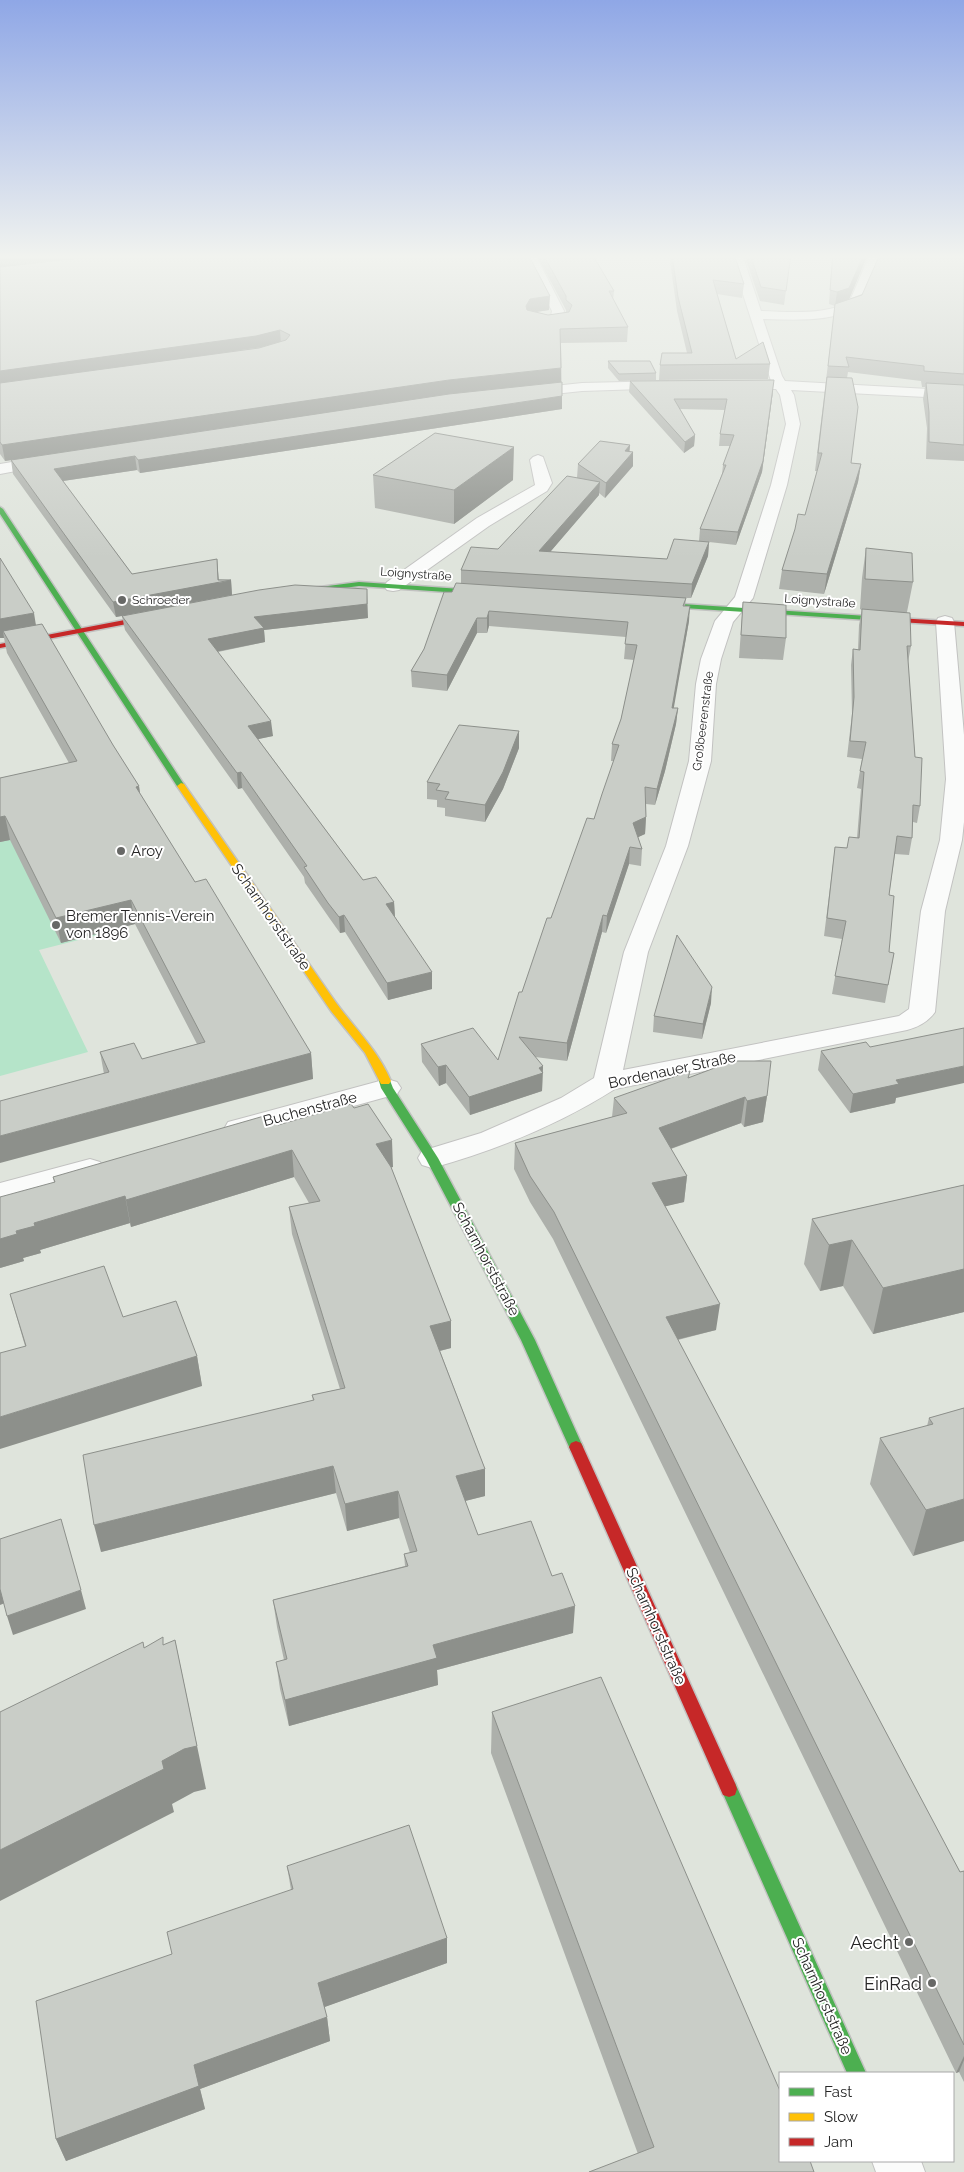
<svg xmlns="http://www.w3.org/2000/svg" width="964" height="2172" viewBox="0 0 964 2172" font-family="Raleway,sans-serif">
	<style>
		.pitch { fill: #b5e4c9 }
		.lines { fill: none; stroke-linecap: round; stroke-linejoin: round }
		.street-casing { stroke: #c2c2c1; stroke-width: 2 }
		.fast-casing { stroke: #c2c2c1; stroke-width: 3 }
		.slow-casing { stroke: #c2c2c1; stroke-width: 3 }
		.jam-casing { stroke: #c2c2c1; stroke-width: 3 }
		.street { fill: #fafbfa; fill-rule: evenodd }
		.fast { fill: #4caf50; fill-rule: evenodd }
		.slow { fill: #ffc107; fill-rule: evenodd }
		.jam { fill: #c62828; fill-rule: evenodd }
		.wall { fill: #adb0ab }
		.shaded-wall { fill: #8d908b }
		.building { fill: #c9cdc7; stroke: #8d908b }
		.poi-dot { fill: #676866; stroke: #fff; stroke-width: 2 }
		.labels { text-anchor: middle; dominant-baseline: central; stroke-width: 4; stroke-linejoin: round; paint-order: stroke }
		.far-street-label { font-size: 12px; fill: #262626; stroke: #fff }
		.far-poi-label { font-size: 12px; fill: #262626; stroke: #fff; text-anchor: start }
		.poi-label { font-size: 15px; fill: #262626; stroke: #fff; text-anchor: start }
		.street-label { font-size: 15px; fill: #262626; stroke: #fff }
		.near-poi-label { font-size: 18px; fill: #262626; stroke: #fff; text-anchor: end }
	</style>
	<rect width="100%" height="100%" fill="#dfe4dc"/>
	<!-- pitch -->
	<path class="pitch" d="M0,801L108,920L114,931L39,950L88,1052L0,1076Z"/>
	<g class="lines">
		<defs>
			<path id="street" d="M523,254H535L564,311L561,319L557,320L551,316L552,311Z
				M730,254H742L761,311C791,312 821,315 849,303L870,254H882L858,308C828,322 796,320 763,319L782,376L785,381L964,391V399L791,390L794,395L800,424L787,485L753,598L733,622L721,659L716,684L711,761L688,846L648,952L623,1070L899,1016L909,1009L921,911L940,840L946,779L936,622L938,618L945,616L952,618L954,622L964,735V822L962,840L945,911L935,1012C928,1022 918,1027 907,1030L615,1089C558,1125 497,1150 432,1168L422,1165L418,1158L422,1151L481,1133L561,1098L594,1078L624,952L666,846L689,761L696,684L701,659L715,621L735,597L771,485L786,424L780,395L776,389H736L729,385L736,381H771Z
				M668,381L675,385L673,388L582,391L526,397L519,393L526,389L582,383Z
				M538,455L543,457L552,483L547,491L489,526L399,590L393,591L387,590L384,586L387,582L477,518L535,485L530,460L533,457Z
				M48,456L53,458L56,461L53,464L0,474V464Z
				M387,1079L397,1082L401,1088L397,1094L238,1138L228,1136L224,1129L228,1122Z
				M90,1159L100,1162L105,1169L100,1176L0,1203V1183Z
				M872,2161H921L925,2172H876Z"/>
			<path id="fast" d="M0,507L3,509L185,786L184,788L181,789L177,786L0,514Z
				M359,582L490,591L494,593L490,595L359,586L297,594L293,592L297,590Z
				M650,602L883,617L887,619L883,621L653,606L649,604Z
				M385,1077L389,1078L393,1088L438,1158L535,1340L583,1447L581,1451L576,1453L571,1451L521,1340L426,1159L381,1088L379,1081Z
				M729,1781L735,1783L866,2073H847L721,1789L723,1783Z"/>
			<path id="slow" d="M181,783L184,784C233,855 283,926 332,997C352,1026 377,1048 391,1081L389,1084H381L365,1053L331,1011L177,786Z"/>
			<path id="jam" d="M161,613H164V617L0,648V644Z
				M880,617L964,622V626L883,621L879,619Z
				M576,1441L581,1443L583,1447L735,1783L737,1789L735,1795L729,1797L723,1795L569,1447L571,1443Z"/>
		</defs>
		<!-- street casing -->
		<use href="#street" class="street-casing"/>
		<!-- fast casing -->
		<use href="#fast" class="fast-casing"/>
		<!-- slow casing -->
		<use href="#slow" class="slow-casing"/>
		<!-- jam casing -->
		<use href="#jam" class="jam-casing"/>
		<!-- street -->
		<use href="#street" class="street"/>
		<!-- fast -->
		<use href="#fast" class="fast"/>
		<!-- slow -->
		<use href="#slow" class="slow"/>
		<!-- jam -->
		<use href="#jam" class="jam"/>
	</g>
	<!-- wall -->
	<path class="wall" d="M0,254L549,310L535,312L548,315L566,313V310L536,254H592L614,291L613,300L628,327L627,342L561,343L562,409L140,473L137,470L63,481L132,574L231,580L232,595L368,618L264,630L265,642L218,652L273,736L258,739L363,880L394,902L395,917L432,989L388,1000L345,932L340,933L330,919L305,883L304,877L242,788L238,789L125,630L122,616L176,606L116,617L13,474L11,460L5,461L0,454Z
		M669,254H734L744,284L742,298L717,294L736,359L770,364L768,379L659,380L660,365L687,353L677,311Z
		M744,254H791L784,305L760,301Z
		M801,254H868L849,299L964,254V461L926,459L927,428L923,399L925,387H922L921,381L848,372L847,378L851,463L861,464L858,482L824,594L779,589L782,570L805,515L817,471H815L835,306L829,304L832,257Z
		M608,361L656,373V380L619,381L608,368Z
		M630,381L773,391L762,472L736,545L709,542L708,556L691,598H686L685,606L689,621L673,708H678L676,724L665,771L655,805L646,804V817L645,834L638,837L642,849L641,866L629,864L606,933L602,932L567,1061L535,1057L543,1066L542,1091L470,1115L446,1083L439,1086L422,1062L421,1044L498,1060L522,992L551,918L594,819L614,761H611L612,744L621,719L634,660L624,659L626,637L489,626L487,633H477L447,691L412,687L411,671L424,649L452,592L461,583V570L498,549L577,478L578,464L630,445L629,452H633V466L605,498L599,493V495L550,552L667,559L699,541L700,529L722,474L723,465L730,446H719L720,434L725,410L680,409L695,435L694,446L684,453L629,392Z
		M373,475L513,480L454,524L375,508Z
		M866,548L913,582L907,612L911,646L908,662L915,757L920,806L917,823L913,822L912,838L909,855L895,854L889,895V952L894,953L885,1003L832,994L842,939L824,936L835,847L847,848L857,838L861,789L857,788L862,759L847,757L852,714L851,665L853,649L858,650L859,625L862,610L860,609L862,578Z
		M0,558L36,625L139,786L140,794L195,882L311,1053L313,1079L104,1074L100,1052L142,1059L197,1044L135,924L61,943L10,840L0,842V778L69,763L7,653L4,638H0Z
		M743,602L786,638L783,660L739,658Z
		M519,731V748L503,789L485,822L445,816V808L437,807V800L427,799V782Z
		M711,1003L702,1039L653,1032L654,1016Z
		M821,1051L896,1098L895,1103L850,1113L818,1070Z
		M690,1078L767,1096L763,1122L744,1127L741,1123L671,1149L687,1176L684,1202L665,1206L716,1330L678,1340L960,1872L964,1871V2082L959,2072L956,2073L553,1239L530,1202L514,1169L515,1143L612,1117L614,1098Z
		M278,1125L393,1167H391L451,1321V1348L440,1351L485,1469V1496L465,1501L478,1535L573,1633L437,1670L438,1685L289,1726L280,1689L276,1662L284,1660L277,1627L273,1600L405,1566L404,1554L410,1553L399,1518L347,1531L336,1493L101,1552L313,1401L312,1395L340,1389L292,1234L289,1207L309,1203L294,1177L131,1227L130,1223L40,1250L41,1253L23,1258L24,1261L0,1268L54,1182L53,1177Z
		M964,1185V1312L873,1334L843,1286L820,1291L804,1264L812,1219Z
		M10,1294L123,1317L197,1356L202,1386L25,1346Z
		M964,1408L913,1556L870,1484L880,1438L927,1426L929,1418Z
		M492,1712L814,2172L638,2154L491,1753Z
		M287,1866L447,1938V1963L324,2007L327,2017L330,2041L200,2089L205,2109L66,2161L56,2139L172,1954L291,1890Z"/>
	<!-- shaded-wall -->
	<path class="shaded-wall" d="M13,254H141L0,269V255Z
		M864,254H868L848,302L835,306L837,292Z
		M550,296L549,310L530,313L526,320V306L530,299Z
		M280,330L281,344L0,387V371Z
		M561,368V383L449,395L5,461L2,445L449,380Z
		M773,391L762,472L736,545L738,532Z
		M562,396V409L140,473L138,460Z
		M695,435L694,446L684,453L685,442Z
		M630,445L629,457L633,452V466L605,498L606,483L625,451Z
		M514,447L513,480L454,524V490Z
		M135,456L137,470L56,482L54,469Z
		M861,464L858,482L824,594L827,574Z
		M600,482L599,495L539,565V551Z
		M709,542L708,556L691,598L692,584Z
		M217,559L219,583L231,580L232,595L116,617L113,602Z
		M367,589L368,618L264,630L265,642L210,653L208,639L254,617Z
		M690,606L689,621L671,724L672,708Z
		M489,611V626L487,633V618Z
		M34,613L37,632L3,631L4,638H0V619Z
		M477,618V633L447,691V675Z
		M678,708L676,724L665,771L655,805L657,789Z
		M271,721L273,736L249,741L248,726Z
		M519,731V748L503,789L485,822V805Z
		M241,772L242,788L238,789L237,773Z
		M139,786L142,809L136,787Z
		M5,816L10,840L0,842V817Z
		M646,817L645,834L632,840L633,823Z
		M630,847L629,864L606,933L607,916Z
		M131,900L135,924L61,943L56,918Z
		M394,902L395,918L386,904Z
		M344,915L345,932L340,933L339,917Z
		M603,915L602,932L567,1061V1043Z
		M432,972V989L388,1000L387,983Z
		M712,987L711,1003L702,1039L703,1024Z
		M311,1053L313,1079L0,1163V1136Z
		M446,1065V1083L439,1086L438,1067Z
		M543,1066L542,1091L470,1115L469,1097Z
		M964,1066V1083L896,1098L895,1103L850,1113L853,1094L896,1080Z
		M767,1096L763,1122L744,1127L747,1101Z
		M745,1097L741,1123L656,1154L659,1128Z
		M392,1140L393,1167L378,1171L376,1144Z
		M292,1150L294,1177L131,1227L126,1200Z
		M687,1176L684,1202L650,1210L652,1183Z
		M125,1196L130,1223L40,1250L41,1253L23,1258L24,1261L0,1268V1239L34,1223Z
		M852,1240L843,1286L820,1291L829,1245Z
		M964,1269V1312L873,1334L883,1288Z
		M720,1304L716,1330L663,1343L666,1317Z
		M451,1321V1348L431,1353L430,1326Z
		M197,1356L202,1386L0,1449V1417Z
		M333,1466L336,1493L101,1552L94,1525Z
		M485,1469V1496L457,1503L456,1476Z
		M398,1491L399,1518L347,1531L345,1504Z
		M964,1499V1541L913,1556L926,1510Z
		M0,1588L5,1603L0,1605Z
		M81,1590L86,1609L13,1635L7,1616Z
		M575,1606L573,1633L437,1670L438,1685L289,1726L285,1700L433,1645Z
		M175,1640L206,1789L194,1792L172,1804L174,1812L0,1901V1850L162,1761Z
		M447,1938V1963L322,2008L318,1983Z
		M327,2017L330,2041L200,2089L205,2109L66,2161L56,2139L194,2065Z
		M964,2056V2060L959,2072L956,2073Z"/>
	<!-- building -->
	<path class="building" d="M0,254H13L0,255Z
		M116,254H528L550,296L530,299L526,306L527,310L548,315L569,312L572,305L566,300V296L543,254H592L614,291H609L628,327L560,329L561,368L449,380L2,445L0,442V383L259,348L286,340L290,335L280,330L256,336L0,371V267Z
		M672,254H734L744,284L713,280L736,359L763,342L770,364L660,365L662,353H692L678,297Z
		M750,254H791L786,291L761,287Z
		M833,254H864L849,288L837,292L830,290Z
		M880,254H964V374L924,371V366L846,357L849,367L828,366L835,304L862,295Z
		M608,361H650L656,373L619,374Z
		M827,377L852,378L858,407L851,463L861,464L827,574L782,570L795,529L798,514L805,515L822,453H818Z
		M774,380L763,461L738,532L700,529L726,465H723L734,435L720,434L727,399H674L695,435L685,442L630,381Z
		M562,382V396L138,460L135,456L54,469L132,574L217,559L218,580H231L113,602L11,460L449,394Z
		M926,383L964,385V445L929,442V412Z
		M435,433L514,447L454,490L373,475Z
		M600,441L630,445L625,451L633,452L606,483L578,464Z
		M567,476L600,482L539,551L667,559L674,539L709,542L692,584L461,570L471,547L498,549Z
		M866,548L912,553L913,582L865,579Z
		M0,558L34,613L0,619Z
		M456,583L686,598L683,606H690L672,708H678L666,755L657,789L645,787L646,817L633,823L642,849L630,847L607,916L603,915L567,1043L519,1037L543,1066L539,1068L543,1073L469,1097L446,1065L438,1067L421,1044L473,1028L498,1060L519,992H522L547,918H551L587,818L594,819L602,794L619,745L612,744L621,719L637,645L625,644L628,622L489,611L487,618H477L447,675L411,671L424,649L444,592H452Z
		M295,585L367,589V604L254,617L264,628L208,639L271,721L248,726L363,880L376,877L394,902L386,904L432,972L387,983L344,915L339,917L328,903L304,867L307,866L241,772L237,773L122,616L259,590Z
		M743,602L786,605V638L741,635Z
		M862,609L910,613L911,646H907L915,757L922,758L920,806L913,805L912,838L897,836L889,895L894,896L889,952L894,953L888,985L835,976L846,921L827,918L835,847L847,848L849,837L859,838L864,772L860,771L866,742L850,741L854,697L853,649L860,650Z
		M42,624L113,745L139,786L136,787L195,882L206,879L311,1053L0,1136V1101L109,1072L100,1052L134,1043L142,1059L205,1042L131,900L56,918L5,816L0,817V778L77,761L3,631Z
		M459,725L519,731L503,772L485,805L445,799L449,792L436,790L440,784L427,782Z
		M677,935L712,987L703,1024L654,1016Z
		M964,1028V1066L896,1080L899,1084L853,1094L821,1051L866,1042L870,1047Z
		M733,1061H771L767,1096L747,1101L745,1097L659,1128L687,1176L652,1183L720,1304L666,1317L960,1872L964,1871V2045L554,1212L530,1176L515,1143L627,1113L614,1098L690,1071L688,1078Z
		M351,1104L354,1108L368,1104L392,1140L376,1144L391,1167L451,1321L430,1326L485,1469L456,1476L478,1535L531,1521L552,1576L562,1573L575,1606L433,1645L437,1658L285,1700L276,1662L287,1659L273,1600L408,1566L404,1554L417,1551L398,1491L345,1504L333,1466L94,1525L83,1455L314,1400L312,1395L345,1388L289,1207L320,1201L292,1150L126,1200L125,1196L34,1223L35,1226L16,1231L17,1234L0,1239V1197L55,1182L53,1177L271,1114L278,1125Z
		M964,1185V1269L883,1288L852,1240L829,1245L812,1219Z
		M104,1266L123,1317L176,1301L197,1356L0,1417V1353L26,1346L10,1294Z
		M964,1408V1499L926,1510L880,1438L933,1424L929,1418Z
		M61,1519L81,1590L7,1616L0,1589V1539Z
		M163,1637V1645L175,1640L197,1746L184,1749L162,1761L164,1769L0,1850V1712L143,1642L144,1648Z
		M601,1677L780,2091V2161H810L814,2172H589L654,2147L492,1712Z
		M409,1825L447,1938L318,1983L327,2017L194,2065L199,2086L56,2139L36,2001L172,1954L167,1932L293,1889L287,1866Z"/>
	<!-- sky -->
	<linearGradient id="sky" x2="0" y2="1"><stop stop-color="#8fa7e6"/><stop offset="0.46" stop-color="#f1f3ef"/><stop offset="1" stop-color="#f1f3ef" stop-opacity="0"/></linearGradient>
	<rect width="964" height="558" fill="url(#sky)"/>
	<!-- markers -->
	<g class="poi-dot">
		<circle cx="122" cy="600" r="5"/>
		<circle cx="121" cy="851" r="5"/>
		<circle cx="56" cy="925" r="5"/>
		<circle cx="909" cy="1942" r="5"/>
		<circle cx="932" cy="1983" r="5"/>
	</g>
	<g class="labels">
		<!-- far-street labels -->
		<g class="far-street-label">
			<text transform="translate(416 574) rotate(4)">Loignystraße</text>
			<text transform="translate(820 601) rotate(4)">Loignystraße</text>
			<text transform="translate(703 721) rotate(-83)">Großbeerenstraße</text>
		</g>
		<!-- far-poi labels -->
		<g class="far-poi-label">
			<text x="132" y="600">Schroeder</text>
		</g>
		<!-- poi labels -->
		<g class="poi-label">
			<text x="131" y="851">Aroy</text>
			<text x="66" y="916">Bremer Tennis-Verein<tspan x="66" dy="17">von 1896</tspan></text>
		</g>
		<!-- street labels -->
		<g class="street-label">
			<text transform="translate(271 917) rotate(55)">Scharnhorststraße</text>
			<text transform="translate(672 1070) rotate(-12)">Bordenauer Straße</text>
			<text transform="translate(310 1109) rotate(-15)">Buchenstraße</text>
			<text transform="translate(486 1259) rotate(62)">Scharnhorststraße</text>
			<text transform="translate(656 1626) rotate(66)">Scharnhorststraße</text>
			<text transform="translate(822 1996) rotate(66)">Scharnhorststraße</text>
		</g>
		<!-- near-poi labels -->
		<g class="near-poi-label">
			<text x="899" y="1942">Aecht</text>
			<text x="922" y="1983">EinRad</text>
		</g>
	</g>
	<!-- legend -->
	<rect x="779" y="2072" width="175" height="90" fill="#ffffff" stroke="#a8a8a8"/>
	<rect x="789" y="2088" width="25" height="8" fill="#4caf50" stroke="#a8a8a8"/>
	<text x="824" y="2097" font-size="15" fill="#262626">Fast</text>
	<rect x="789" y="2113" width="25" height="8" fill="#ffc107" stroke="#a8a8a8"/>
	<text x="824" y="2122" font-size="15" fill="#262626">Slow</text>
	<rect x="789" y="2138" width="25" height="8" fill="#c62828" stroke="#a8a8a8"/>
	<text x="824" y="2147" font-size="15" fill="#262626">Jam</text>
</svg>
